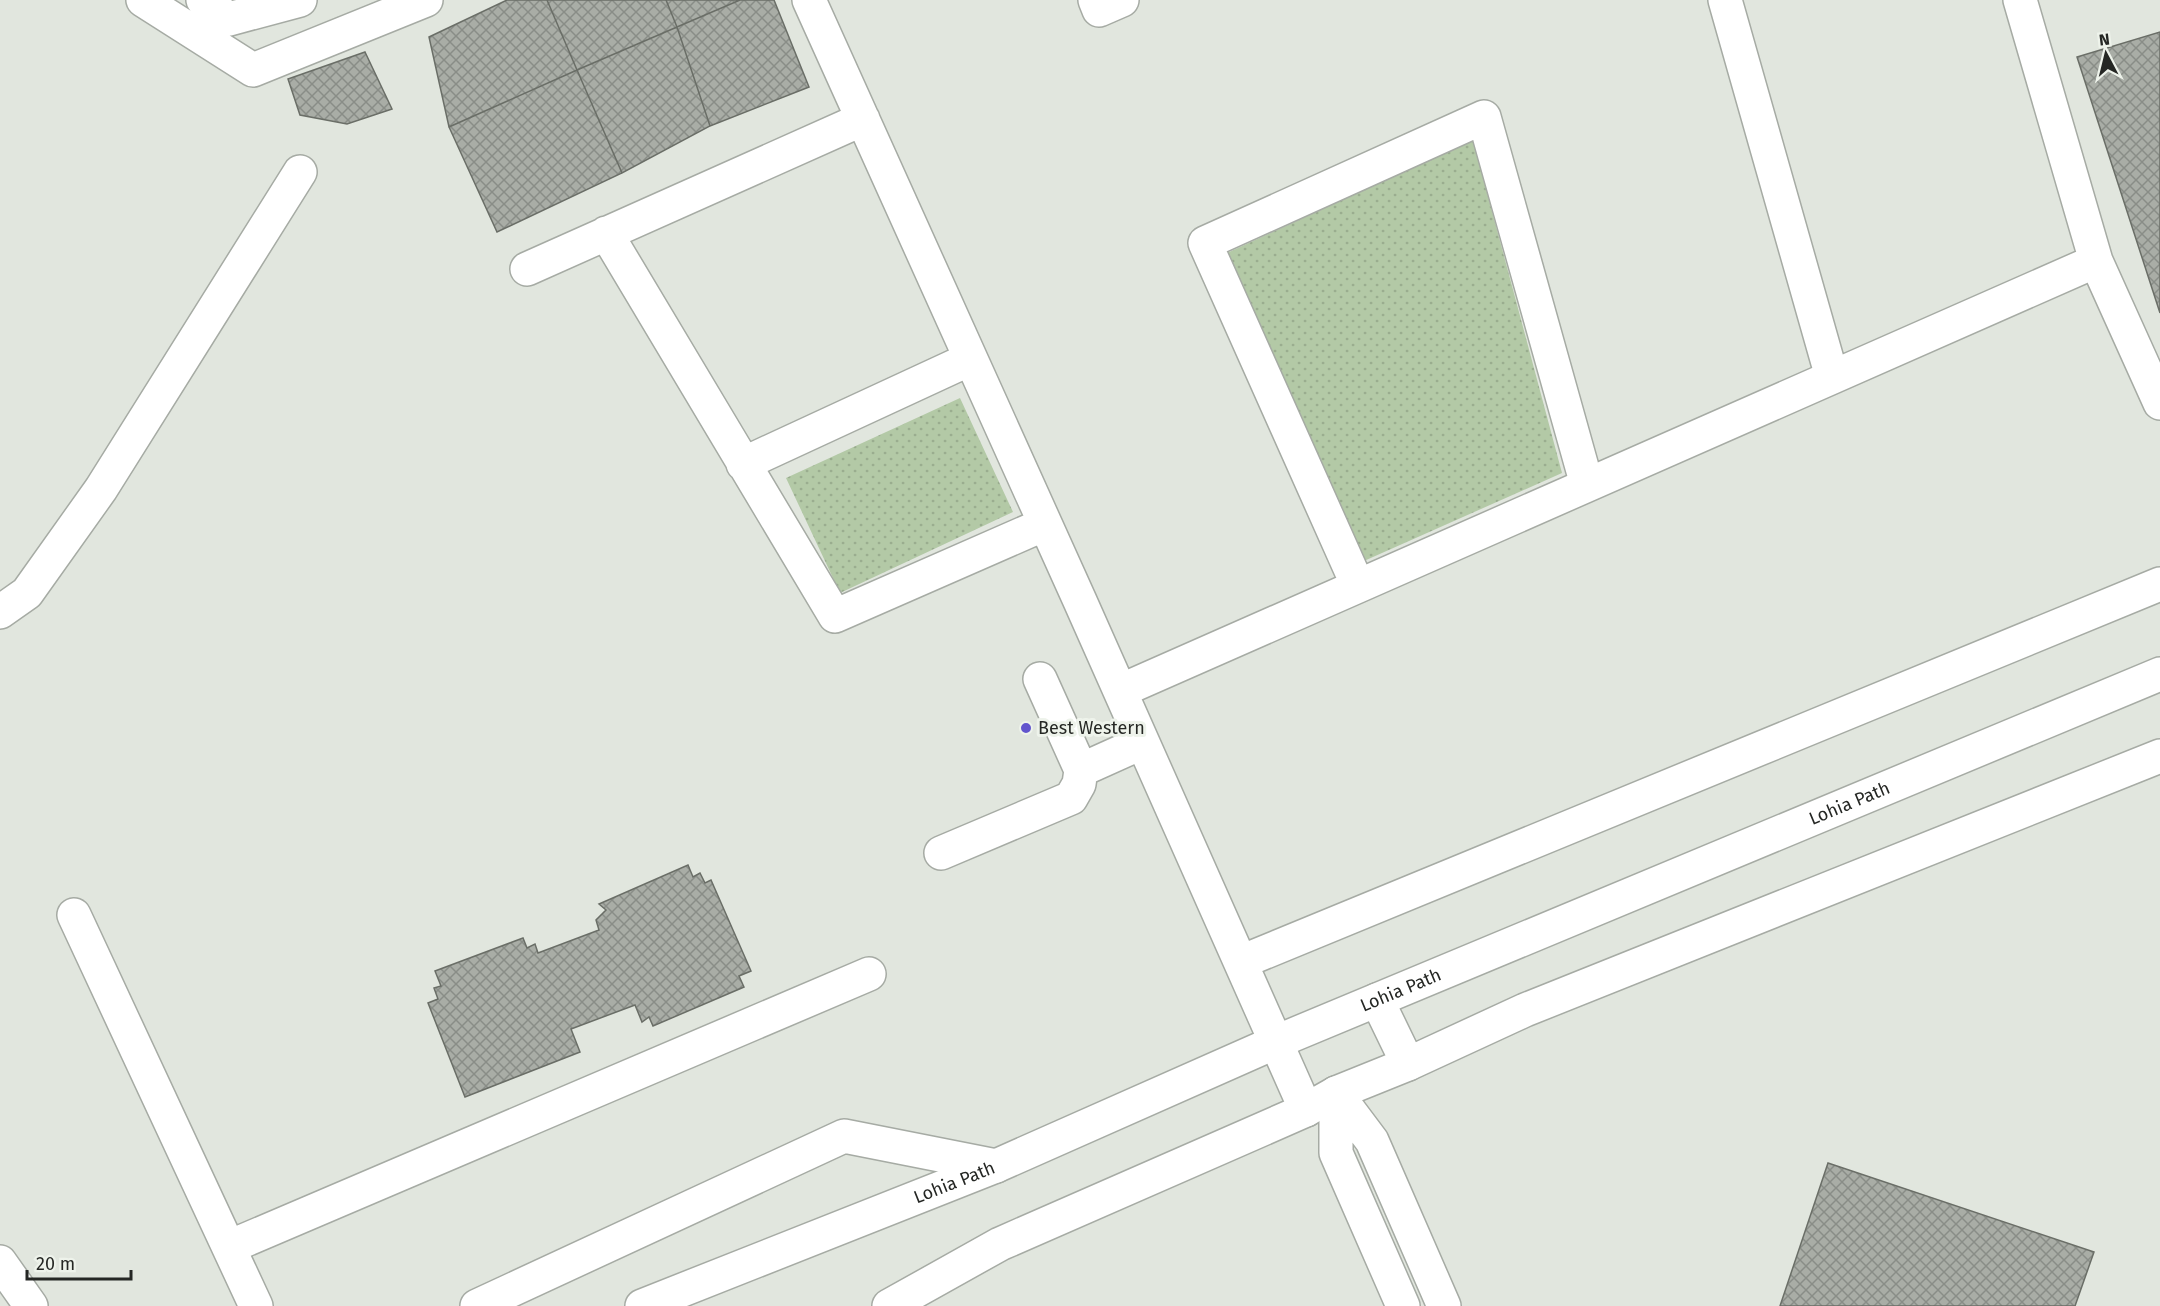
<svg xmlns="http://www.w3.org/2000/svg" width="2160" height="1306" viewBox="0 0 2160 1306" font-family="'Fira Sans',sans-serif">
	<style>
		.grass { fill: url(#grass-dots) }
		.building { fill: url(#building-cross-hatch); stroke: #6a6e67; stroke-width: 1.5 }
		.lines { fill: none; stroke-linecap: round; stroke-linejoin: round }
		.minor-casing { stroke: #a6aba4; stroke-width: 36 }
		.major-casing { stroke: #a6aba4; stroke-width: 36 }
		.minor { stroke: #fff; stroke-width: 33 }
		.major { stroke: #fff; stroke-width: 33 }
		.poi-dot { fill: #6255cd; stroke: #eef3eb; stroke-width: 2 }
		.labels { text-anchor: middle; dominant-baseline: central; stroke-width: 6; stroke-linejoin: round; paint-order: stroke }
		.poi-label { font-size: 18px; fill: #252724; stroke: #eef3eb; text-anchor: start }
		.street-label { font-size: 18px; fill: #252724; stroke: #eef3eb }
	</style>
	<defs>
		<pattern id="grass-dots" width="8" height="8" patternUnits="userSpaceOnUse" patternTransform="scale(1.5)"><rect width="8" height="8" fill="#b3c9a6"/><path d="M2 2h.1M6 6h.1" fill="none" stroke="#9aad8f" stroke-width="1.8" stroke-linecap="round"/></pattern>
		<pattern id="building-cross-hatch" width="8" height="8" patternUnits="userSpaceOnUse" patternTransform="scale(1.5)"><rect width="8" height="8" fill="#a9ada6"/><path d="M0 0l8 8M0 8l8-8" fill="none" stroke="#898d87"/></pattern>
	</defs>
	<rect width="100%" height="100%" fill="#e1e6de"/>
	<!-- grass -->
	<path class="grass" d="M1473,140L1562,473L1364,561L1227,253Z
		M960,398L1013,512L840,593L786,478Z"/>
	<!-- building -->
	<path class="building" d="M507,0H547L577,70L449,127L429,37Z
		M547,0H666L677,27L577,70Z
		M666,0H740L677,27Z
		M740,0H774L809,87L710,126L677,27Z
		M677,27L710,126L622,173L577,70Z
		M2160,32V313L2077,57Z
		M365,52L392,109L347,124L300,115L288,79Z
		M577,70L622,173L497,232L449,127Z
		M688,865L693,877L700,873L705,883L711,880L751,971L739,976L744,987L653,1026L649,1017L642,1022L635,1005L571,1029L580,1052L465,1097L428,1003L438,999L434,988L441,986L435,971L523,938L527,948L535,944L538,953L599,930L596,920L606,910L599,904Z
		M1828,1163L2094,1252L2075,1306H1780Z"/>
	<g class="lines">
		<defs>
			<path id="minor" d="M143,0L253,70L426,0
				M203,0L229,19L300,0
				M809,0L1080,601L1306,1110
				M1095,0L1099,10L1122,0
				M1725,0L1832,377
				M2020,0L2096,261L2160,403
				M606,233L835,616L1045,524
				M527,269L863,119
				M743,464L970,359
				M1358,586L1205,243L1484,117L1587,485
				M0,612L27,593L101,489L300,172
				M1040,679L1081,770
				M1120,691L2096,261
				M941,853L1071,798L1079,784L1081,770L1141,743
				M74,915L256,1306
				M1241,962L2160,584
				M1377,1000L1408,1064
				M1336,1093L1372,1141L1444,1306
				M1336,1093V1153L1403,1306
				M229,1247L869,974
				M0,1262L31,1306
				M477,1306L844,1136L996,1166"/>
			<g id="major">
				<path id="s1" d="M642,1306L996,1166L1276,1042L2160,674"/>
				<path d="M889,1306L1000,1244L1306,1110L1336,1093L1408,1064L1525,1010L2160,756"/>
			</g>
		</defs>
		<!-- minor casing -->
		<use href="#minor" class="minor-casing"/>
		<!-- major casing -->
		<use href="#major" class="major-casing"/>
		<!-- minor -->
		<use href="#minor" class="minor"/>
		<!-- major -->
		<use href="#major" class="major"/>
	</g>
	<!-- markers -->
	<circle class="poi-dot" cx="1026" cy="728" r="6"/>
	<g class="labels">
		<!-- poi labels -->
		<g class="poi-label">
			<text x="1038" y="728">Best Western</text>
		</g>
		<!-- street labels -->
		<g class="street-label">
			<text stroke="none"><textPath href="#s1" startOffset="1308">Lohia Path</textPath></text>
			<text stroke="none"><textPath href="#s1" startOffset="822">Lohia Path</textPath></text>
			<text stroke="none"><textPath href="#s1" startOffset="336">Lohia Path</textPath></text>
		</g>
	</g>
	<!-- north arrow -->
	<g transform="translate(2106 54) rotate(353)" stroke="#eef3eb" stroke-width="4.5" paint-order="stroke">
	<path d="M0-4.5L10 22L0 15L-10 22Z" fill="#252724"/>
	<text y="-9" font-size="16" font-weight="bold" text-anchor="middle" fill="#252724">N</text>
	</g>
	<!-- scale -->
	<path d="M27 1270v9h104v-9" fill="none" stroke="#252724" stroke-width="3"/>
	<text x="36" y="1270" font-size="18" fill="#252724" stroke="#eef3eb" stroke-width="4.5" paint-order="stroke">20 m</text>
</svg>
